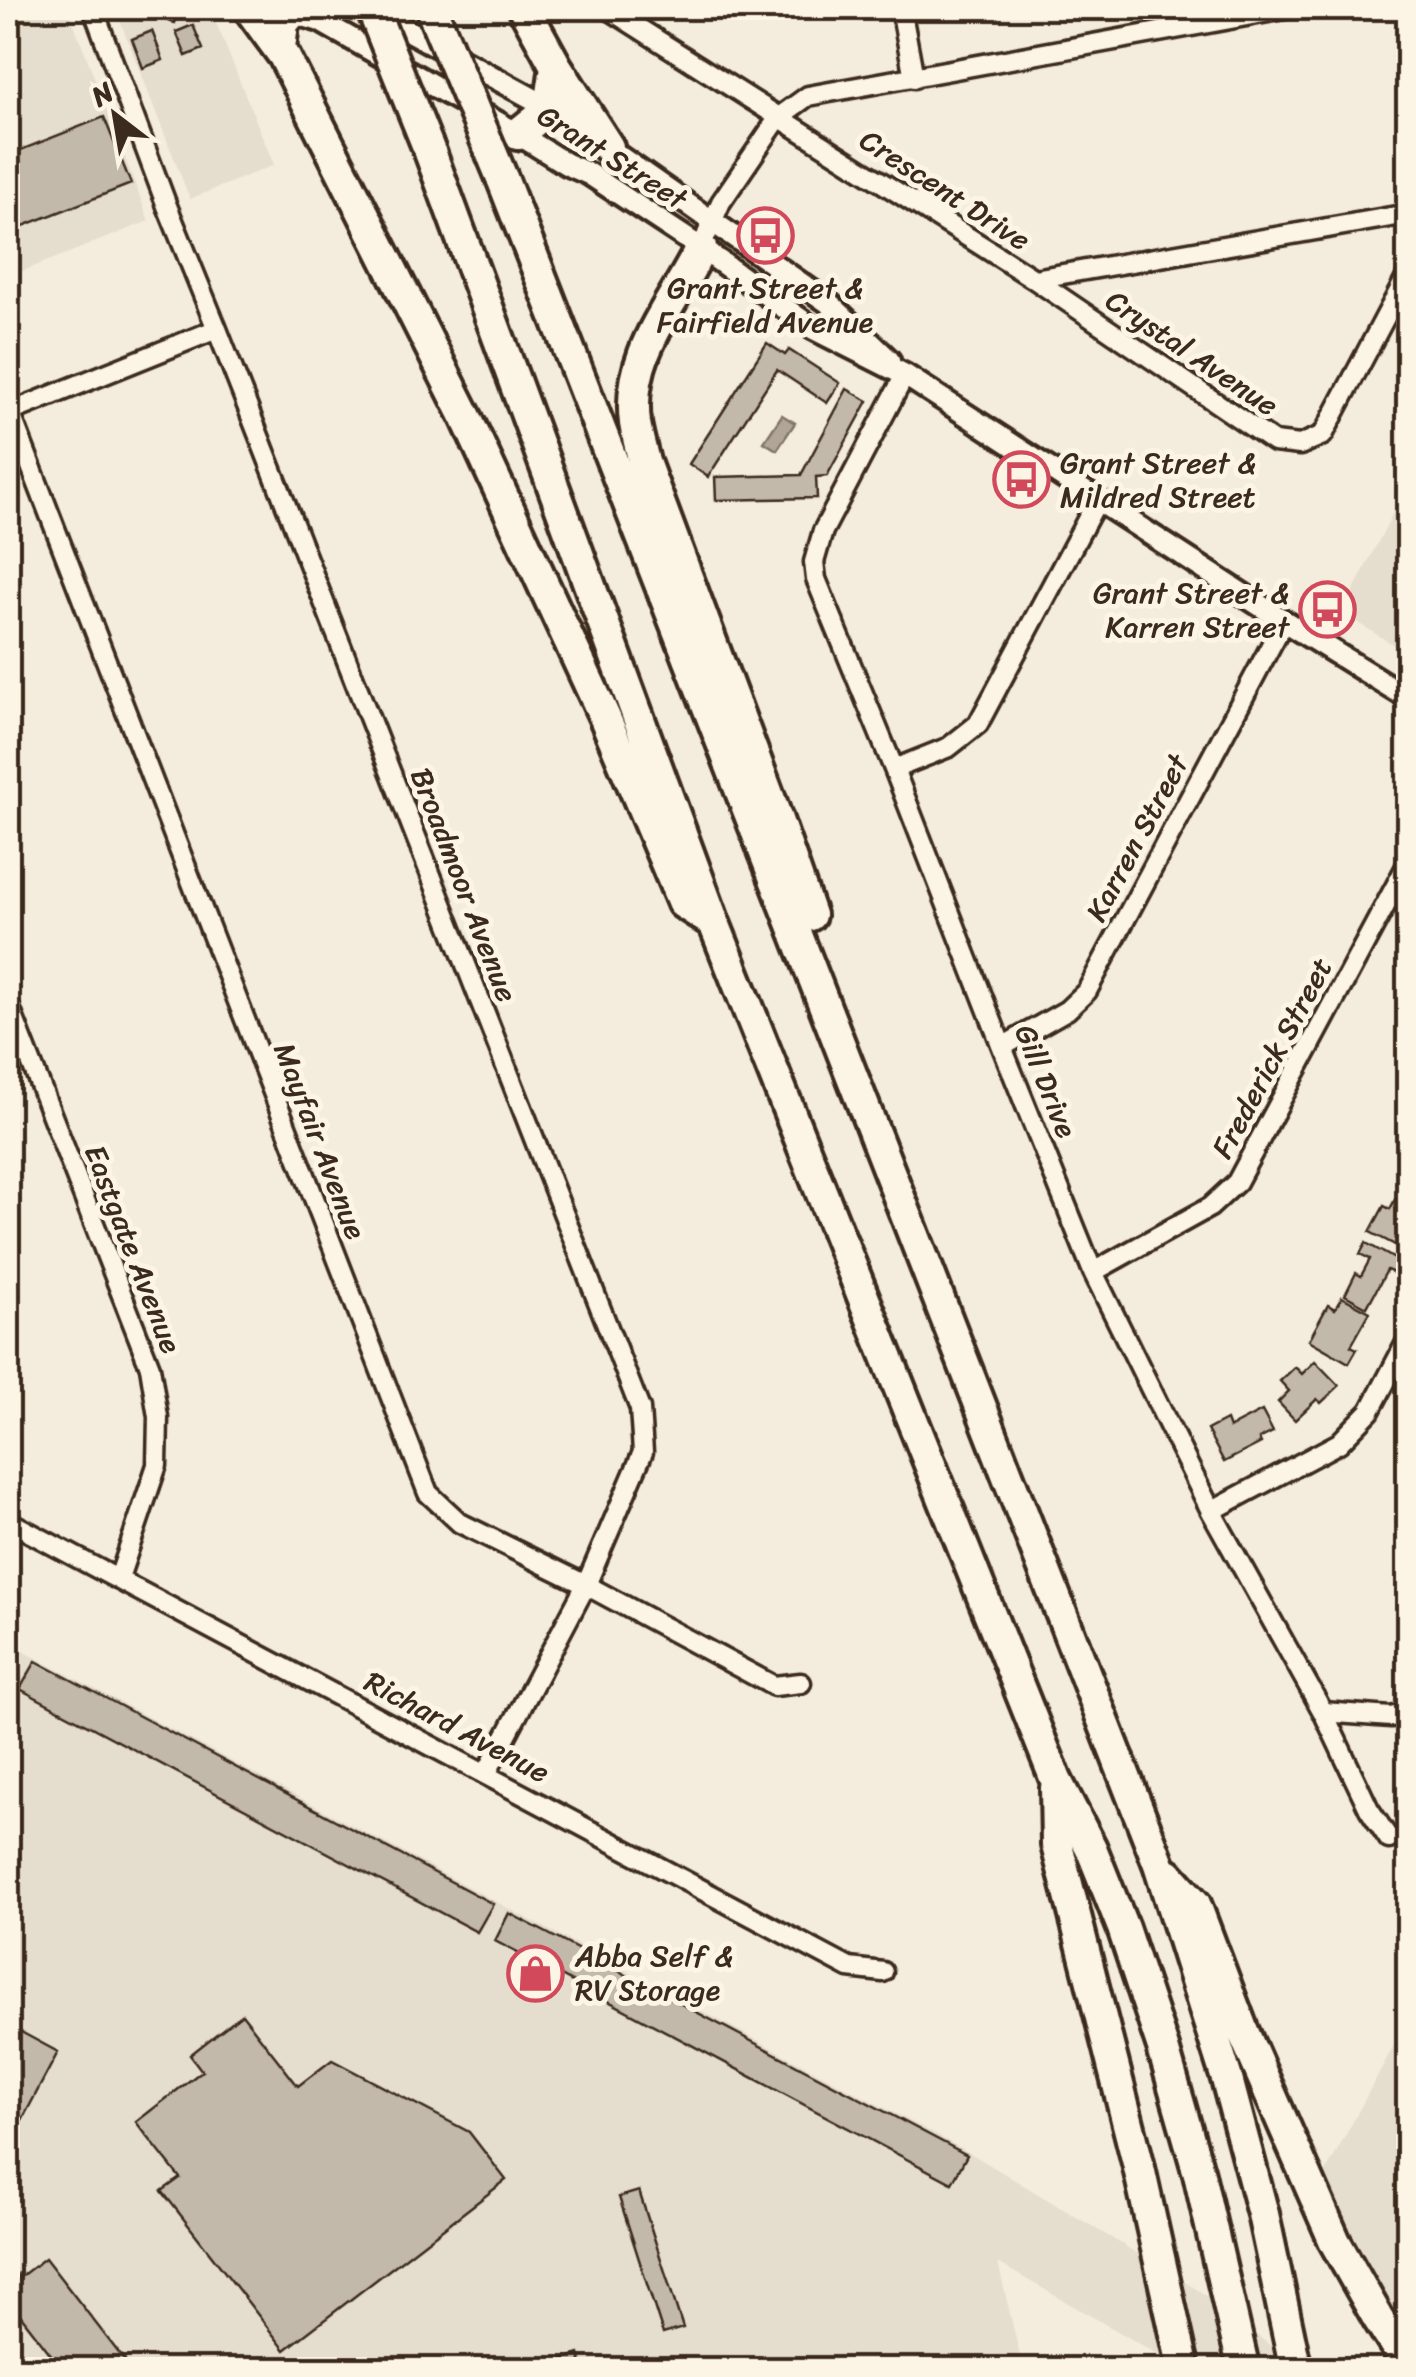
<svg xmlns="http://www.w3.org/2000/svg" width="1416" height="2377" viewBox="0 0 1416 2377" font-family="Sriracha,sans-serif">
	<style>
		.built { fill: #e5ddce }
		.water { fill: #b0a596; stroke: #817466; stroke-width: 2.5 }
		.building { fill: #c3b9aa; stroke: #3b2a1e; stroke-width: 2.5 }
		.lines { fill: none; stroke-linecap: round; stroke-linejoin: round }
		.minor-casing { stroke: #3b2a1e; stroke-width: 25 }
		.tertiary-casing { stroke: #3b2a1e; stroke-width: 28 }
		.motorway-casing { stroke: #3b2a1e; stroke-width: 38 }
		.minor { stroke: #fcf5e5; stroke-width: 18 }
		.tertiary { stroke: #fcf5e5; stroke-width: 20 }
		.motorway { stroke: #fcf5e5; stroke-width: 30 }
		.motorway-bridge-casing { stroke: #3b2a1e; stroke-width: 38; stroke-linecap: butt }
		.motorway-bridge { stroke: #fcf5e5; stroke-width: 30 }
		.labels { text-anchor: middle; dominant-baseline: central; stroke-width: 10; stroke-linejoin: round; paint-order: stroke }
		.street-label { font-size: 30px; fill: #3b2a1e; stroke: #fcf5e5 }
		.poi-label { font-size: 30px; fill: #3b2a1e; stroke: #fcf5e5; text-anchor: start }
	</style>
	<rect width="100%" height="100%" fill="#f4eddd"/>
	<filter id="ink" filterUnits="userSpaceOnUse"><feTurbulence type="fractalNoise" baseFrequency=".01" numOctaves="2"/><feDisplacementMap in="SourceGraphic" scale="20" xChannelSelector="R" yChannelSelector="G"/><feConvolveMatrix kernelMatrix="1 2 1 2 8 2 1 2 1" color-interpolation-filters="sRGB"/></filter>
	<g filter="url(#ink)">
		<!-- built -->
		<path class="built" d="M8,8H68L149,221L8,277Z
			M115,8H210L274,165L190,199Z
			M1408,483V654L1342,613Z
			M8,1643L970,2153L1198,2290L1301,2369H1184L998,2263L1023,2369H8Z
			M1408,2019V2365L1314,2194Z"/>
		<!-- water -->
		<path class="water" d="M782,415L795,423L777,450L764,442Z"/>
		<!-- building -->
		<path class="building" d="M157,8H180L175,23L154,17Z
			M193,25L203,49L186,56L176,32Z
			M152,31L163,60L143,68L132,39Z
			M104,117L131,184L8,232V155Z
			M767,343L785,355L789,350L840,383L827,403L777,370L708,477L689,464Z
			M847,389L868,401L827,476L816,477L817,498L716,500L715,477L801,475Z
			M1398,1194L1408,1199V1244L1405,1250L1370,1232L1384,1206L1390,1209Z
			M1366,1243L1402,1263L1396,1274L1387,1270L1367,1307L1345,1295L1356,1273L1361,1276L1370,1259L1360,1254Z
			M1342,1297L1370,1312L1351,1346L1357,1349L1349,1363L1309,1340L1328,1305L1335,1309Z
			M1315,1361L1339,1386L1321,1403L1317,1399L1295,1420L1278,1402L1289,1391L1280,1381L1295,1367L1302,1374Z
			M1262,1411L1273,1432L1259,1439L1261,1443L1224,1462L1207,1430L1226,1420L1229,1428Z
			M36,1661L493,1904L477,1932L20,1689Z
			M509,1913L967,2155L952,2183L495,1941Z
			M242,2014L298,2086L332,2060L469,2132L506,2180L285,2350L162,2191L180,2178L136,2122L202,2071L190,2055Z
			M8,2025L58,2052L22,2120L8,2112Z
			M639,2191L683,2328L663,2334L619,2197Z
			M45,2258L132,2370H63L8,2299V2286Z
			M8,2263L19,2277L8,2286Z
			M579,2354L584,2370H528Z
			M392,2359L396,2370H378L376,2365Z
			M515,2361L518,2370H492Z"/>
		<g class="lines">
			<defs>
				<path id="minor" d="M93,8L167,206L217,329L640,1409L643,1452L586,1585L486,1774
					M607,8L1034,279L1408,214
					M901,8L914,78
					M707,234L721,202L779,117L808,96L1290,8
					M1034,279L1274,442L1300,445L1323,435L1408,274
					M905,375L823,531L814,562L816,579L894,769L1002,1047L1093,1272L1211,1511L1323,1712L1369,1809L1389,1839
					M10,412L428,1493L460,1523L586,1585L774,1686L801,1683
					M8,413L217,329
					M894,769L949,747L978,724L1097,501
					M8,1003L150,1367L158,1417L157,1465L119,1578
					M1002,1047L1067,1010L1087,991L1284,621
					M1093,1272L1210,1207L1237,1182L1408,863
					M1211,1511L1339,1443L1370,1411L1408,1339
					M8,1521L849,1968L883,1972
					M1323,1712L1391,1717L1408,1713"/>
				<path id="tertiary" d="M283,10L320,21L518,134L566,164L589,174L701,248L814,329L905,375L1284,621L1408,698
					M372,11L550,108L829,303L889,360"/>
				<path id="motorway" d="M249,8L284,56L466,417L605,718L683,903L714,923
					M524,8L556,66L608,147
					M280,49L283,23L296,8
					M518,134L550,108L556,66
					M430,152L714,923L1056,1780L1091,1848L1123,1928L1163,2048L1199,2174L1244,2370
					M502,178L1159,1864L1227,2079L1263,2214L1296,2370
					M701,248C673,306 626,353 635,423C637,436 641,449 644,462L769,797L810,915
					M1056,1788L1057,1845L1138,2163L1184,2370
					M1168,1874L1195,1904L1242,2029L1335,2242L1378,2318L1408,2365"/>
			</defs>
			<!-- minor casing -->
			<use href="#minor" class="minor-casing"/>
			<!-- tertiary casing -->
			<use href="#tertiary" class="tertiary-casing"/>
			<!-- motorway casing -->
			<use href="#motorway" class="motorway-casing"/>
			<!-- minor -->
			<use href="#minor" class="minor"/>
			<!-- tertiary -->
			<use href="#tertiary" class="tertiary"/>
			<!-- motorway -->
			<use href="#motorway" class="motorway"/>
			<defs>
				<path id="motorway-bridge" d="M372,8L430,152
					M431,8L502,178"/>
			</defs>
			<!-- motorway-bridge casing -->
			<use href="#motorway-bridge" class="motorway-bridge-casing"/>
			<!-- motorway-bridge -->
			<use href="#motorway-bridge" class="motorway-bridge"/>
		</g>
	</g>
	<!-- icons -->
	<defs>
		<symbol id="bus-ring" viewBox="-11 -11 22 22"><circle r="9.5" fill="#fcf5e5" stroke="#d1495b" stroke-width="1.5"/><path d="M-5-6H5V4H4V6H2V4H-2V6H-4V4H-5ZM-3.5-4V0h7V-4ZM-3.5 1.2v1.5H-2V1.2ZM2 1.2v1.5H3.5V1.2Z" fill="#d1495b"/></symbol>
		<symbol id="shop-ring" viewBox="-11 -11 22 22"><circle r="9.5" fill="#fcf5e5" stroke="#d1495b" stroke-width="1.5"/><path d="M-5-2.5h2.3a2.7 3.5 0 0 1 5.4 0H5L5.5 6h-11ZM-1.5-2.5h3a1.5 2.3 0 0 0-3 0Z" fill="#d1495b"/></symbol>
	</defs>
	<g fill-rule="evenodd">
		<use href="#bus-ring" x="734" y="204" width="63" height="63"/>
		<use href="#bus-ring" x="990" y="448" width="63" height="63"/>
		<use href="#bus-ring" x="1296" y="578" width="63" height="63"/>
		<use href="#shop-ring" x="504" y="1942" width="63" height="63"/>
	</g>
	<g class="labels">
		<!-- street labels -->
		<g class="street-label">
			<text transform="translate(612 157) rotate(32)">Grant Street</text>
			<text transform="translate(945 190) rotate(33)">Crescent Drive</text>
			<text transform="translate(1192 353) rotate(34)">Crystal Avenue</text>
			<text transform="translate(1137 838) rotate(-62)">Karren Street</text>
			<text transform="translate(464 885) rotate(69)">Broadmoor Avenue</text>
			<text transform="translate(1272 1058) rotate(-62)">Frederick Street</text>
			<text transform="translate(1046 1081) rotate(68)">Gill Drive</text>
			<text transform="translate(320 1141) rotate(69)">Mayfair Avenue</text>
			<text transform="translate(133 1249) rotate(69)">Eastgate Avenue</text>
			<text transform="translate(457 1727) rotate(28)">Richard Avenue</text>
		</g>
		<!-- poi labels -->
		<g class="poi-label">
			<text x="765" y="288" text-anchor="middle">Grant Street &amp;<tspan x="765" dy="34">Fairfield Avenue</tspan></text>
			<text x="1060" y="463">Grant Street &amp;<tspan x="1060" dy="34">Mildred Street</tspan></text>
			<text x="1289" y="593" text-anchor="end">Grant Street &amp;<tspan x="1289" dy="34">Karren Street</tspan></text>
			<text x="575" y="1956">Abba Self &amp;<tspan x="575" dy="34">RV Storage</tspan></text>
		</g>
	</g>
	<!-- margin -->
	<rect width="1416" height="2377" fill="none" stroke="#fcf5e5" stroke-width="40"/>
	<rect x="20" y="20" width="1376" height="2337" fill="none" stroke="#3b2a1e" stroke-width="4" filter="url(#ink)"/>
	<!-- north arrow -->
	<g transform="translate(115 115) rotate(329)" stroke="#fcf5e5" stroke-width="8" paint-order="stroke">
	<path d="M0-8L18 38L0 25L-18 38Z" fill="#3b2a1e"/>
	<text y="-15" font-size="28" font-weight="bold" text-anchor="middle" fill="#3b2a1e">N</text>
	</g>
</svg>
